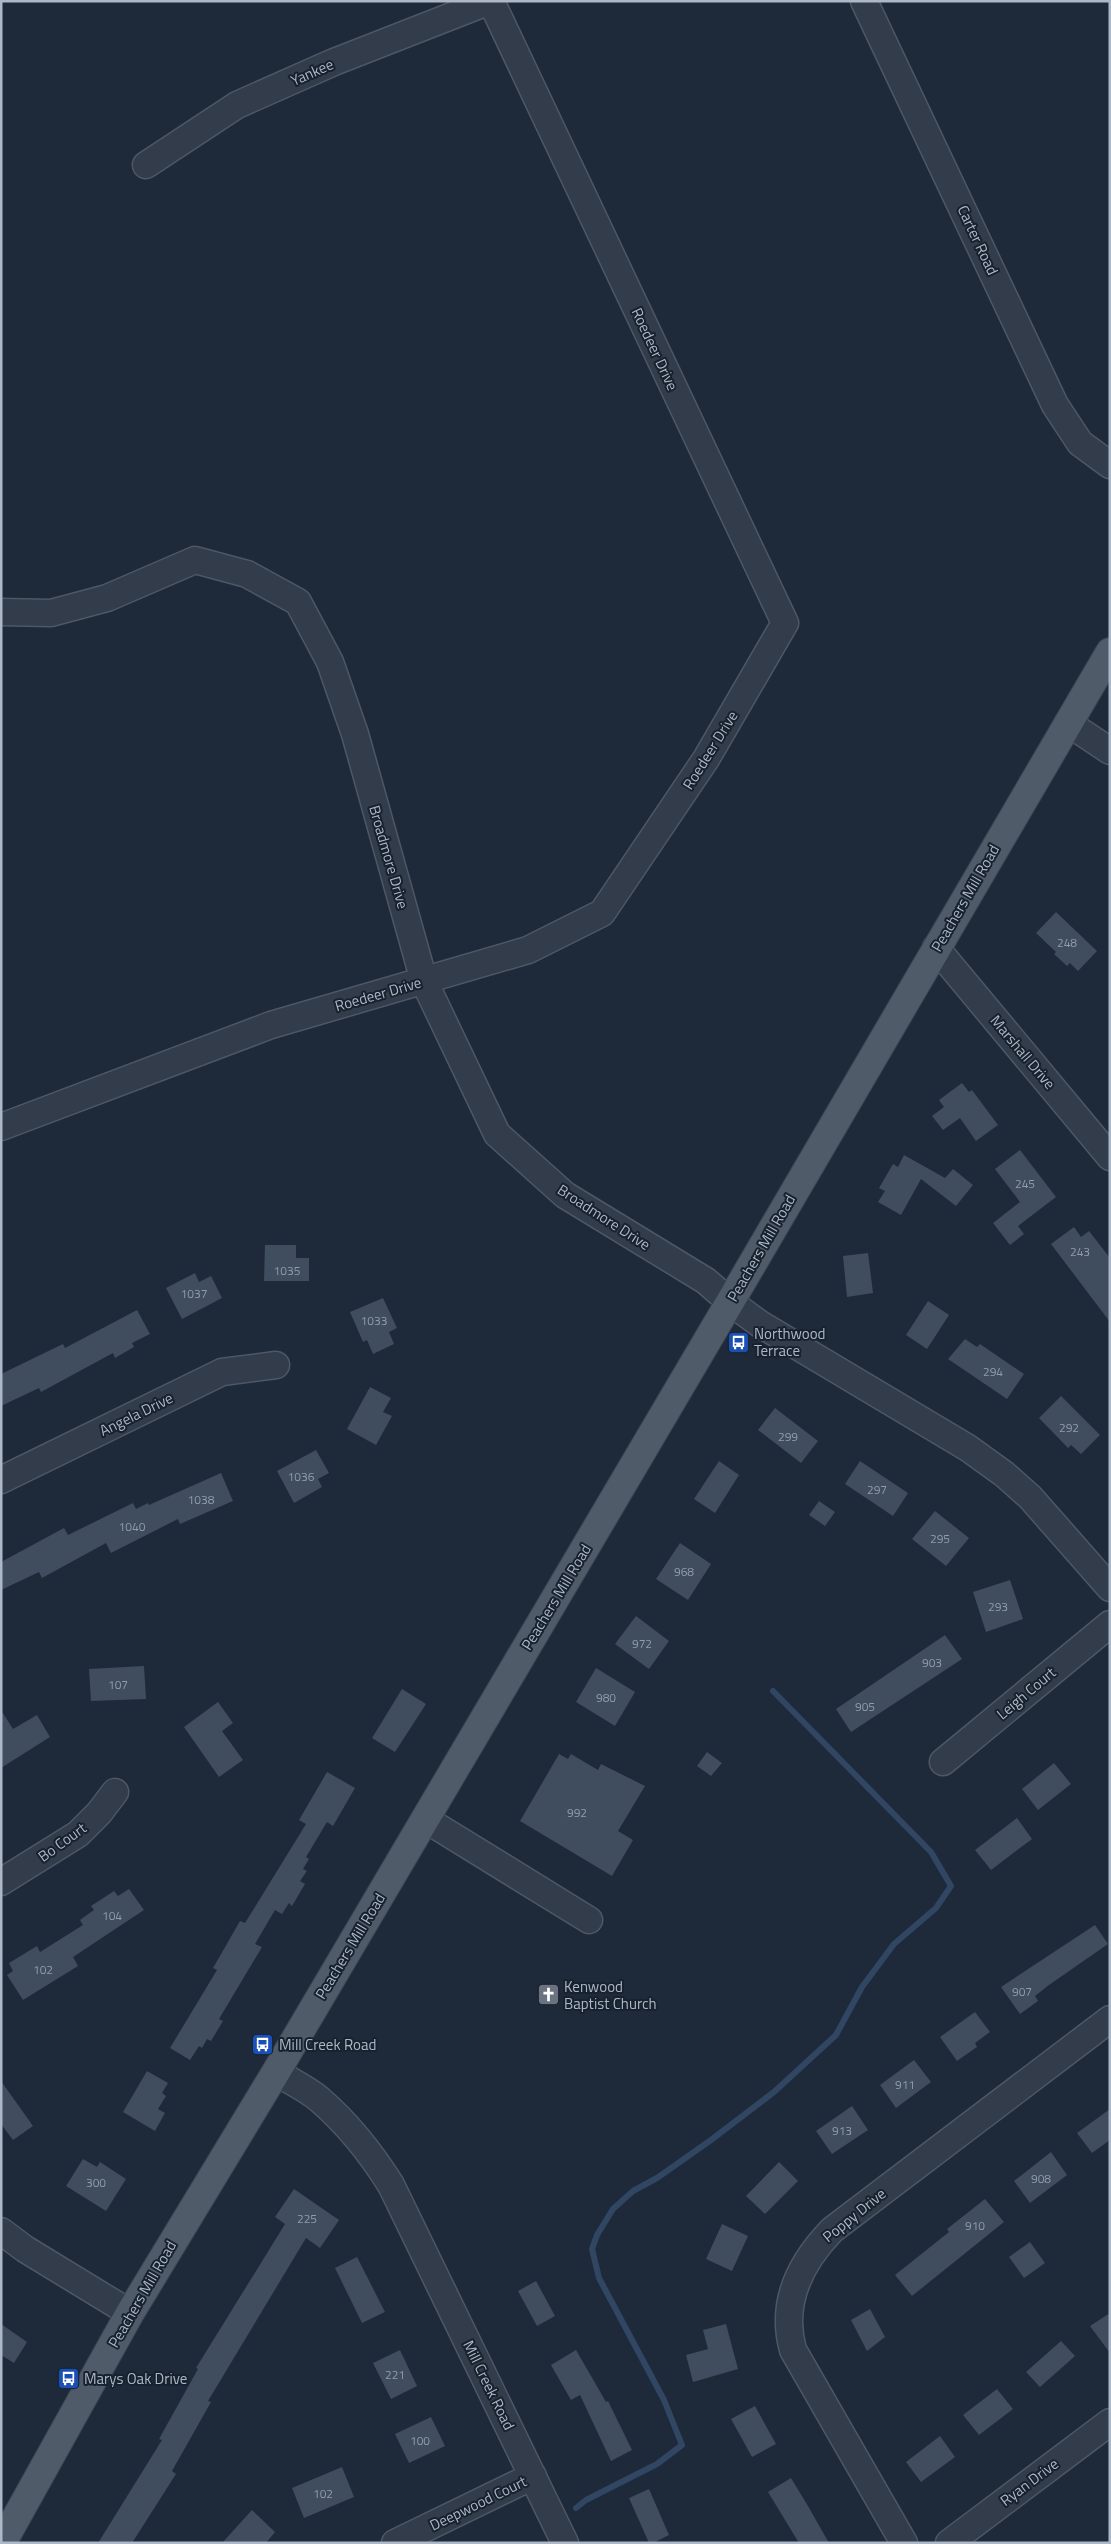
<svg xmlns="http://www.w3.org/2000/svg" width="1111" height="2544" viewBox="0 0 1111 2544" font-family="'Titillium Web',sans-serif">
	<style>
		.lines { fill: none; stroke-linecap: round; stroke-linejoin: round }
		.stream { stroke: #304662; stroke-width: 6 }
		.building { fill: #3f4d5f }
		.minor-casing { stroke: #4d5765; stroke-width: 29 }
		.major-casing { stroke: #3c4553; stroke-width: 30 }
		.minor { stroke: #323c4a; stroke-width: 26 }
		.major { stroke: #505b6a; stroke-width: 28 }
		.labels { text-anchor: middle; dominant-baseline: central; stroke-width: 4; stroke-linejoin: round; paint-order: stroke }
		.number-label { font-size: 12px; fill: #919cad }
		.street-label { font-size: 15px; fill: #acb7c7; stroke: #18212e }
		.poi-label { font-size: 15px; fill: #acb7c7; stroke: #18212e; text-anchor: start }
	</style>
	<rect width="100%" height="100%" fill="#1e2a3a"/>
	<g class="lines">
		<!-- stream -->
		<path class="stream" d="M576,2508L586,2500L657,2464L682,2445L664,2400L599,2278L592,2249L597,2235L613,2209L633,2191L657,2178L711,2140L774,2092L836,2035L862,1987L894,1944L936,1908L951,1886L931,1852L773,1691"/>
	</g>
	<!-- building -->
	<path class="building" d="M1056,912L1097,951L1078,971L1070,963L1067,966L1054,954L1056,952L1036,933Z
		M962,1083L969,1092L972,1090L998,1125L976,1141L960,1118L943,1130L932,1116L944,1107L939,1100Z
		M1020,1150L1056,1197L1018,1226L1024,1234L1010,1245L993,1223L1020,1202L995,1169Z
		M904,1155L945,1178L953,1169L973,1185L956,1206L921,1179L901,1215L878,1202L885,1191L879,1188L893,1164L898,1167Z
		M1074,1227L1081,1237L1089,1231L1110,1258V1322L1051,1244Z
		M265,1245H296V1258H309V1281H264Z
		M868,1253L873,1293L847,1297L843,1256Z
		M195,1273L199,1282L211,1276L222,1298L182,1319L166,1288Z
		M383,1298L397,1328L389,1332L394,1344L373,1354L367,1340L363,1342L350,1312Z
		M928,1301L949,1315L927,1349L906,1335Z
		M137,1310L150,1334L132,1343L134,1347L115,1358L113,1353L41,1392L39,1388L1,1406V1374L63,1344L65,1348Z
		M965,1339L977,1347L980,1344L1024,1374L1007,1399L948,1359Z
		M370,1387L391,1398L383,1412L392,1416L376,1445L347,1429Z
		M1061,1396L1100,1435L1081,1454L1071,1445L1068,1448L1039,1418Z
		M775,1408L818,1441L801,1463L758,1430Z
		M316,1450L329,1473L318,1479L322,1487L294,1503L277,1471Z
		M719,1461L739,1475L715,1513L694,1499Z
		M860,1461L908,1493L893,1516L845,1484Z
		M221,1473L233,1501L180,1524L178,1519L111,1553L106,1543L42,1578L39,1572L1,1590V1562L64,1528L68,1535L133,1503L136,1509L148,1503L149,1505Z
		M819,1501L835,1512L825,1526L809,1515Z
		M935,1511L969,1538L946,1566L912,1539Z
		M680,1543L711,1564L688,1600L656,1579Z
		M1010,1580L1023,1619L986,1632L973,1592Z
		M636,1616L669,1641L649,1669L615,1644Z
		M945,1635L962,1659L851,1732L836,1709Z
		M144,1666L146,1699L91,1701L89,1669Z
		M596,1668L635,1692L615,1726L576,1702Z
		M402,1689L426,1704L395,1752L372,1738Z
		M218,1702L233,1723L222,1731L243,1760L219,1777L184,1727Z
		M1,1710L13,1729L37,1715L50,1737L1,1768Z
		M707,1752L722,1763L711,1776L697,1766Z
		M559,1754L568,1759L571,1754L598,1770L601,1764L645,1786L618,1831L633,1840L612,1876L520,1821Z
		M1054,1763L1071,1784L1038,1810L1022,1789Z
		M327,1772L355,1788L333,1826L327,1822L306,1857L309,1859L303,1869L307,1871L300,1881L305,1884L292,1906L289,1903L282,1914L275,1910L255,1944L262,1947L219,2019L223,2021L211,2041L207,2039L202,2048L199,2046L190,2060L170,2048L217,1970L213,1968L240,1921L245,1923L306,1824L299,1820Z
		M1017,1818L1032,1839L991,1870L975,1850Z
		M129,1889L144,1910L73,1957L78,1966L23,2000L7,1975L13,1971L9,1963L37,1946L40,1952L83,1925L80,1920L94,1910L91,1906L114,1891L118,1896Z
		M1095,1925L1108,1944L1049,1985L1035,1996L1038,2001L1020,2014L1001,1987Z
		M975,2012L990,2032L975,2043L977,2047L957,2061L940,2037Z
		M914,2060L931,2082L896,2108L880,2085Z
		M147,2071L168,2083L162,2093L166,2096L158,2109L165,2113L155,2131L123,2112Z
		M1,2081L33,2126L13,2140L1,2124Z
		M852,2106L868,2130L832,2154L816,2131Z
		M1110,2109V2140L1092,2153L1077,2133Z
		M1051,2152L1067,2175L1030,2203L1014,2181Z
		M83,2159L97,2167L100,2162L126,2179L106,2211L66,2186Z
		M779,2162L798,2181L765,2214L746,2196Z
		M294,2189L339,2220L320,2248L306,2238L208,2401L211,2402L172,2471L176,2474L132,2543H98L162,2440L159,2439L198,2369L196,2368L285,2224L275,2217Z
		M985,2199L1004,2222L912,2296L895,2275L949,2232L947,2229Z
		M722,2224L748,2236L732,2271L706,2259Z
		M1030,2242L1045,2263L1024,2278L1009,2257Z
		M357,2257L385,2312L362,2323L335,2268Z
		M536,2281L555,2316L537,2326L518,2291Z
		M870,2309L885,2337L867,2351L851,2320Z
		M1110,2313V2353L1090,2326Z
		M1,2324L27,2342L14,2363L1,2355Z
		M726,2324L738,2369L693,2382L686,2355L708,2349L703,2330Z
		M1061,2341L1075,2356L1040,2387L1026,2372Z
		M400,2350L417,2386L391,2399L373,2363Z
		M576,2350L606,2402L608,2401L632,2450L611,2461L580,2395L571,2400L551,2365Z
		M997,2389L1013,2409L979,2435L963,2415Z
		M755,2406L776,2444L752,2457L731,2419Z
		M431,2417L445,2446L409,2463L395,2434Z
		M940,2436L955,2457L921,2482L906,2462Z
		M342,2467L354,2497L304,2518L292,2488Z
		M791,2478L808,2506L829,2543H799L768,2492Z
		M649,2489L669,2535L653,2543H649L629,2498Z
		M252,2510L275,2532L266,2543H222Z"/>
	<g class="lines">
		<defs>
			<path id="minor" d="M864,1L1055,405L1080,443L1110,465
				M146,165L237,105L334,62L490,1
				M1,612L51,613L107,598L195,560L247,574L298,602L330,662L355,734L424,981L497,1134L565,1195L706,1281L730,1302L760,1324L968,1448L1004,1474L1030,1497L1110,1588
				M1068,723L1110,751
				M936,948L1110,1157
				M1,1127L271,1025L528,950L602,913L706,759L785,623L491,1
				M1,1480L222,1372L276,1365
				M943,1762L1110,1624
				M425,1819L589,1920
				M1,1882L78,1834L99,1813L115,1792
				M276,2072C290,2081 306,2088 319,2099C348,2124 371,2153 391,2185L565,2543
				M1,2231L25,2249L130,2313
				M395,2543L533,2476
				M904,2543L793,2350C780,2303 800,2263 832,2230L1110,2019
				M949,2543L1110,2422"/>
			<path id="major" d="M2,2543L130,2313L276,2072L730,1302L1110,652"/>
		</defs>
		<!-- minor casing -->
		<use href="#minor" class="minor-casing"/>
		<!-- major casing -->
		<use href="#major" class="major-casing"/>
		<!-- minor -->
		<use href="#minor" class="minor"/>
		<!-- major -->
		<use href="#major" class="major"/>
	</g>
	<!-- icons -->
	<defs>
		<symbol id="bus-square" viewBox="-11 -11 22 22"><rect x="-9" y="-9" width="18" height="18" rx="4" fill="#1a4fb4" stroke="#18212e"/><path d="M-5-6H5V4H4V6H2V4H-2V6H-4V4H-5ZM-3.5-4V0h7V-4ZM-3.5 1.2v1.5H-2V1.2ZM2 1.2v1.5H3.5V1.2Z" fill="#fff"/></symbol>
		<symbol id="church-square" viewBox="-11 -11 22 22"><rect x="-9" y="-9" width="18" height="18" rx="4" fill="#6b7280" stroke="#18212e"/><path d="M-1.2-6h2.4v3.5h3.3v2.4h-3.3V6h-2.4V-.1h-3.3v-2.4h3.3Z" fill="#fff"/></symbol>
	</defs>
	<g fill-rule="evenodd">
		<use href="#bus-square" x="726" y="1330" width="25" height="25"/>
		<use href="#church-square" x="536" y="1982" width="25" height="25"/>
		<use href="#bus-square" x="250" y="2032" width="25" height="25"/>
		<use href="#bus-square" x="56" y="2366" width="25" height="25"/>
	</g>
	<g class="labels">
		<!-- number labels -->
		<g class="number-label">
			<text x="1067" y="942">248</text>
			<text x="1025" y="1183">245</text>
			<text x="1080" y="1251">243</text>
			<text x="287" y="1270">1035</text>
			<text x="194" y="1293">1037</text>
			<text x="374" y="1320">1033</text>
			<text x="993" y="1371">294</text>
			<text x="1069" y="1427">292</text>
			<text x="788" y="1436">299</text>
			<text x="301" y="1476">1036</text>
			<text x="877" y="1489">297</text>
			<text x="201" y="1499">1038</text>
			<text x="132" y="1526">1040</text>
			<text x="940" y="1538">295</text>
			<text x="684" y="1571">968</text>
			<text x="998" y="1606">293</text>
			<text x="642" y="1643">972</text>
			<text x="932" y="1662">903</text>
			<text x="118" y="1684">107</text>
			<text x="606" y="1697">980</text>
			<text x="865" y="1706">905</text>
			<text x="577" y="1812">992</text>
			<text x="112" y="1915">104</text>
			<text x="43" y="1969">102</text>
			<text x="1022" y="1991">907</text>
			<text x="905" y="2084">911</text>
			<text x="842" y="2130">913</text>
			<text x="1041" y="2178">908</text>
			<text x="96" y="2182">300</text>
			<text x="307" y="2218">225</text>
			<text x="975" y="2225">910</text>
			<text x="395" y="2374">221</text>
			<text x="420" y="2440">100</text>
			<text x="323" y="2493">102</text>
		</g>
		<!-- street labels -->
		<g class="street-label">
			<text transform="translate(312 72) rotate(-24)">Yankee</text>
			<text transform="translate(978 240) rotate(65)">Carter Road</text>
			<text transform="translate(655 349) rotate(65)">Roedeer Drive</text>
			<text transform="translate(710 750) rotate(-58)">Roedeer Drive</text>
			<text transform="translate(389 857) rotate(74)">Broadmore Drive</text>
			<text transform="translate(965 898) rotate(-60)">Peachers Mill Road</text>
			<text transform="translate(378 994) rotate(-16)">Roedeer Drive</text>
			<text transform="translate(1023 1052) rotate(50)">Marshall Drive</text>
			<text transform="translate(604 1217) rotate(33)">Broadmore Drive</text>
			<text transform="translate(761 1248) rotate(-60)">Peachers Mill Road</text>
			<text transform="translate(136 1414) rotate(-26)">Angela Drive</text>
			<text transform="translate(556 1597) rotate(-59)">Peachers Mill Road</text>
			<text transform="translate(1026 1693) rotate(-40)">Leigh Court</text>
			<text transform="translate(62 1842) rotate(-36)">Bo Court</text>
			<text transform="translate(350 1946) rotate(-59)">Peachers Mill Road</text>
			<text transform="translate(854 2215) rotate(-39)">Poppy Drive</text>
			<text transform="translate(142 2294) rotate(-60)">Peachers Mill Road</text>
			<text transform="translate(489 2385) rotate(64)">Mill Creek Road</text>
			<text transform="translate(1029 2482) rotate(-37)">Ryan Drive</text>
			<text transform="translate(478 2503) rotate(-26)">Deepwood Court</text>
		</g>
		<!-- poi labels -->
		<g class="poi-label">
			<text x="754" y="1333">Northwood<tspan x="754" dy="17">Terrace</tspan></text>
			<text x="564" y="1986">Kenwood<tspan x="564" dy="17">Baptist Church</tspan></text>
			<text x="279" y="2044">Mill Creek Road</text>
			<text x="84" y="2378">Marys Oak Drive</text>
		</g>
	</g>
	<!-- border -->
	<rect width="1111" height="2544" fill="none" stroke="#acb7c7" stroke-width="5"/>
</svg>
